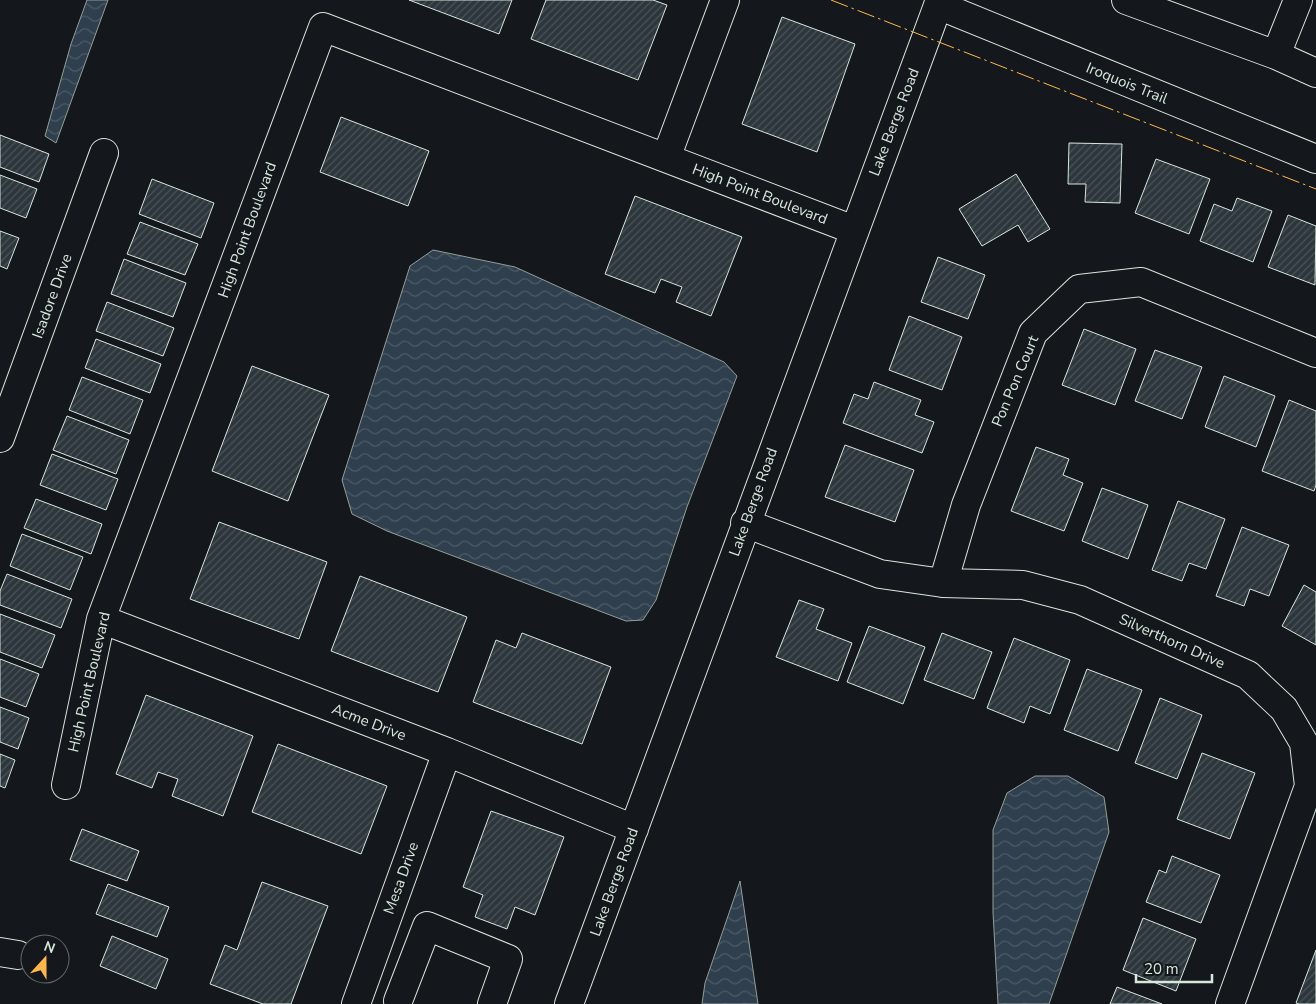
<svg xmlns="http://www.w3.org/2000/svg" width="1316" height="1004" viewBox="0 0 1316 1004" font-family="'Nunito Sans',sans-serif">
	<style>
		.water { fill: url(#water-waves); stroke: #939e99 }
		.building { fill: url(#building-hatch); stroke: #d8e6dc }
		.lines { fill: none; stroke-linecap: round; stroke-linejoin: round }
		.minor-casing { stroke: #d8e6dc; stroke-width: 30 }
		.minor { stroke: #14181c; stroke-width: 28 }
		.power { stroke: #ffb74d; stroke-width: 1; stroke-dasharray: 18 4 2.5 4; stroke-linecap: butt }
		.labels { text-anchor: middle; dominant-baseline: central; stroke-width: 4; stroke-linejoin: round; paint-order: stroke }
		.street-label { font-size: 15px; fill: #d8e6dc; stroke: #14181c }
	</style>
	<defs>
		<pattern id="water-waves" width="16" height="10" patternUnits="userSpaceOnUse" patternTransform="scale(1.25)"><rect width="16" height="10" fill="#2f3f4d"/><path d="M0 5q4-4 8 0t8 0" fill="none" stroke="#4c5b66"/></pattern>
		<pattern id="building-hatch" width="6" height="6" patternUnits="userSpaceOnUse" patternTransform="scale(1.25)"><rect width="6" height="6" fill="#2c363c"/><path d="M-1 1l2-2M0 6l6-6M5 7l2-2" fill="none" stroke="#4a5358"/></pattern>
	</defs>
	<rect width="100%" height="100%" fill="#14181c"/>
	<!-- water -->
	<path class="water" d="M87,0H108L56,143L45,136L71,44Z
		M433,250L515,267L724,362L737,376L687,507L656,600L643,620L626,621L387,531L352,514L342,480L410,266Z
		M1035,776H1068L1104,797L1109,832L1049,1004H998L993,912V830L1007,793Z
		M740,881L758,1004H702L705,983Z"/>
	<!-- building -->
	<path class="building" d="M409,0H512L499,34Z
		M546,0H653L667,5L638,80L531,39Z
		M782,17L855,44L817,152L742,124Z
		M341,117L429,151L408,206L320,172Z
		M0,135L49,154L39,182L0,167Z
		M1069,143L1122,144L1120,203L1085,202L1086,184H1068Z
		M1156,159L1210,179L1189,234L1135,213Z
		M1016,174L1050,229L1028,242L1018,225L982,246L959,209Z
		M0,175L37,189L26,218L0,208Z
		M152,179L214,203L201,238L139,214Z
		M635,196L742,237L711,316L676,302L682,287L661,279L655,293L605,274Z
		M1237,198L1272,211L1253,262L1200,241L1214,204L1232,211Z
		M1288,215L1316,226L1315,285L1268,267Z
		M140,222L198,244L185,275L127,254Z
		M0,231L19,238L7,269L0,266Z
		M938,257L985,275L968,319L921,302Z
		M124,259L186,283L173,317L111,294Z
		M107,302L174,328L163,356L96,331Z
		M909,316L962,337L942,390L889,370Z
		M1084,329L1136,349L1115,405L1062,385Z
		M96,339L161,364L150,393L85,368Z
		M1155,350L1202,367L1182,419L1135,401Z
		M252,366L329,395L288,501L212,471Z
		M1224,376L1275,396L1256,447L1205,427Z
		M82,377L143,400L130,434L69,410Z
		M874,382L921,400L915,415L934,422L922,453L843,423L854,394L868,399Z
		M1289,400L1316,411V485L1314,491L1262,471Z
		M67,416L129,440L116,474L53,450Z
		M845,445L914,470L895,522L825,497Z
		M1036,447L1069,459L1063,475L1083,483L1064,531L1011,511Z
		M52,454L118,479L106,510L40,485Z
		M1102,488L1148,505L1128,559L1082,541Z
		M36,499L102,524L91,554L24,528Z
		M1178,501L1225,519L1206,569L1189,563L1182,581L1152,570Z
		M219,522L327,562L299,639L190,599Z
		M1242,527L1289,545L1269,596L1250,589L1244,606L1216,596Z
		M22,534L83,557L70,590L10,566Z
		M7,574L72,599L61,628L0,605V591Z
		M360,576L467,617L438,692L331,651Z
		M1304,585L1316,592V645L1282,626Z
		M799,600L824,609L816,629L852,643L838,681L776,657Z
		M0,614L55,635L42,668L0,652Z
		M869,626L925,647L903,704L847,682Z
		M522,633L611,667L582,744L473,702L496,640L516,648Z
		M942,633L992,652L974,699L924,680Z
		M1014,638L1070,660L1050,714L1030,706L1024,723L987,708Z
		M0,659L39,674L26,707L0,697Z
		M1087,669L1142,690L1118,751L1064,730Z
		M146,695L253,736L223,816L172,796L178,779L158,772L152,788L116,774Z
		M1160,698L1202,715L1177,779L1135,763Z
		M0,707L29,718L18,749L0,742Z
		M278,744L387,786L361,854L252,812Z
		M1202,753L1255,773L1230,839L1177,819Z
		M0,754L15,760L5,788L0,786Z
		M491,811L564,837L535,915L515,907L507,929L475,917L483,895L463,887Z
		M82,829L139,851L127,881L70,860Z
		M1172,856L1220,875L1201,923L1146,902L1159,870L1166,873Z
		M262,882L328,906L291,1004H263L210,984L225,945L237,950Z
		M108,884L169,907L157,937L96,914Z
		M1143,918L1196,939L1176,991L1123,970Z
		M112,936L168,959L156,989L100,966Z
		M1316,950V1004H1299L1296,1003Z
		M1117,987L1162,1004H1110Z"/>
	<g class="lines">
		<defs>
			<path id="minor" d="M1126,0L1276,55L1298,0
				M938,5L1316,159
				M1276,55L1316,73
				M666,158L725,0
				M0,438L104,153
				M745,523L880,574L943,583L1023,585L1080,600L1248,675L1284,709L1304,743L1309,786L1230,1004
				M943,583L966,505L1033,333L1079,289L1141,282L1316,353
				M101,619L447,752L634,829
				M66,785L101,619L323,27L854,230
				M0,952L18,955
				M398,1001L427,926L508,959L492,1004
				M356,1004L447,752
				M569,1004L940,0"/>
		</defs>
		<!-- minor casing -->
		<use href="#minor" class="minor-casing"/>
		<!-- minor -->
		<use href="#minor" class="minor"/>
		<!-- power -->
		<path class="power" d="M831,0L1316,189"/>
	</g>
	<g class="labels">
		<!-- street labels -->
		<g class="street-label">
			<text transform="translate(1127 83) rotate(22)">Iroquois Trail</text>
			<text transform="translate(894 122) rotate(-69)">Lake Berge Road</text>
			<text transform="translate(760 194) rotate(21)">High Point Boulevard</text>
			<text transform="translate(247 230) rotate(-70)">High Point Boulevard</text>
			<text transform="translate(52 296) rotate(-70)">Isadore Drive</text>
			<text transform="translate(1015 381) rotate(-67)">Pon Pon Court</text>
			<text transform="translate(753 502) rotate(-70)">Lake Berge Road</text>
			<text transform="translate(1172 641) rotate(24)">Silverthorn Drive</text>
			<text transform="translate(89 682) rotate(-77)">High Point Boulevard</text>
			<text transform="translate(369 722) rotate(21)">Acme Drive</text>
			<text transform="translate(401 878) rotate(-70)">Mesa Drive</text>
			<text transform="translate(614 882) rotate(-70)">Lake Berge Road</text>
		</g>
	</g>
	<!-- north arrow -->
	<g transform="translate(45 959) rotate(21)"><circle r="24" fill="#14181c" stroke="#626a69"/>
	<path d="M0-4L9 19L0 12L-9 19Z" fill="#ffb74d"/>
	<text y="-8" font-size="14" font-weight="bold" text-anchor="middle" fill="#d8e6dc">N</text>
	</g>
	<!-- scale -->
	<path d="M1136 974v8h76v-8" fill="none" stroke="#d8e6dc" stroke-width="2.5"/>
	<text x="1144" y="974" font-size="15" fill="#d8e6dc" stroke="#14181c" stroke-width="4" paint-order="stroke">20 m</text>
</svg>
